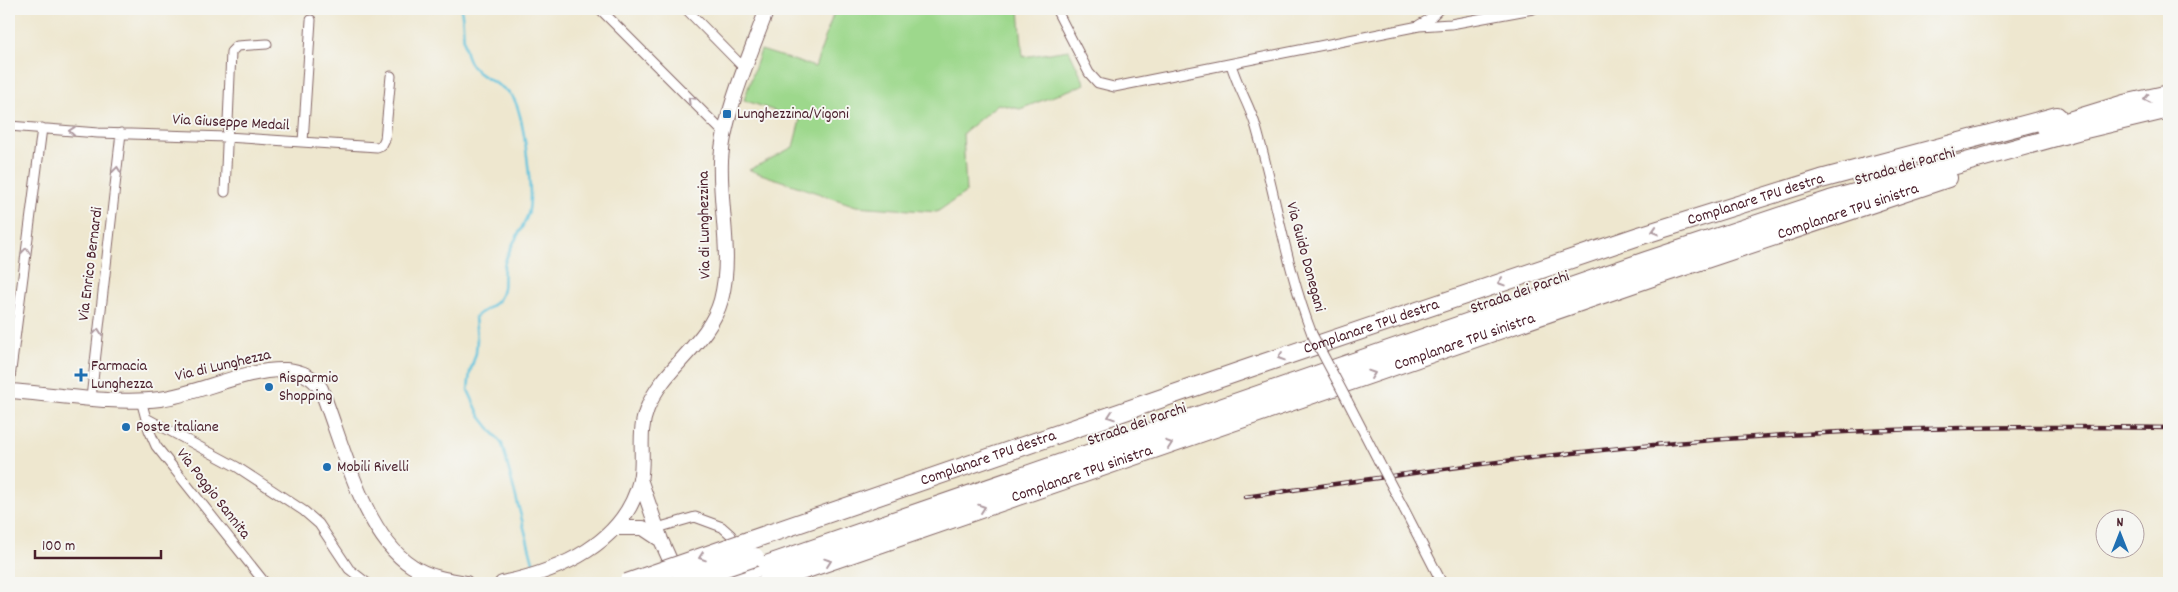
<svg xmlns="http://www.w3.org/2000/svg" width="2178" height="592" viewBox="0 0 2178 592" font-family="Dekko,sans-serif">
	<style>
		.grass { fill: #9dd88c; stroke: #747c5c }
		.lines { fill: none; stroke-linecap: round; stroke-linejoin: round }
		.stream { stroke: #5fc3dd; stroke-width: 2.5 }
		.street-casing { stroke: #836564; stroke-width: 11 }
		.secondary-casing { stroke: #836564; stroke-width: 16 }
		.highway-casing { stroke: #836564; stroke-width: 20 }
		.street { stroke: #fff; stroke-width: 9 }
		.secondary { stroke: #fff; stroke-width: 14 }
		.highway { stroke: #fff; stroke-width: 18 }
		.rail-casing { stroke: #4a1f2b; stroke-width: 4.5 }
		.rail { stroke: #f6f6f2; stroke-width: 2.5; stroke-dasharray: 8; stroke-linecap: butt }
		.street-bridge-casing { stroke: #836564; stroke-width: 11; stroke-linecap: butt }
		.highway-bridge-casing { stroke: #836564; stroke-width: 20; stroke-linecap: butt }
		.street-bridge { stroke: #fff; stroke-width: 9 }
		.highway-bridge { stroke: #fff; stroke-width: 18 }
		.oneway { stroke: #ae9aa0 }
		.poi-dot { fill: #1f6fb2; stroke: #f6f6f2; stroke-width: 2 }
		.labels { text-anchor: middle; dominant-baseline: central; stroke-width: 4; stroke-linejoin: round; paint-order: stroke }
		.poi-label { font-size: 16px; fill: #4a1f2b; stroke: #f6f6f2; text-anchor: start }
		.street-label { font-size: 16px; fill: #4a1f2b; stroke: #f6f6f2 }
	</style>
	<rect width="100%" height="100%" fill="#f6f6f2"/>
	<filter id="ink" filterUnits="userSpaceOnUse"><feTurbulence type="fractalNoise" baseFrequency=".02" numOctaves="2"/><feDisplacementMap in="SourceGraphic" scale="10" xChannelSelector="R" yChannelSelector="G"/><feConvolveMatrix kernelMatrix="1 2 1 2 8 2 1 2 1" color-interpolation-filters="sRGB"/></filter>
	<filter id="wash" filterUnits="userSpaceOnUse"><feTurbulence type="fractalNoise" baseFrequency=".0096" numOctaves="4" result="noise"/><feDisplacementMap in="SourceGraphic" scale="20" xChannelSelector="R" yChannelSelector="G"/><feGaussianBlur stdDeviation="1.12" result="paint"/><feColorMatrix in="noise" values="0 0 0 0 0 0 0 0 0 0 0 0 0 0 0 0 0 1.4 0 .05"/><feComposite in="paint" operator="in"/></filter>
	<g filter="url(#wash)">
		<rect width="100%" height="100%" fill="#eee7cf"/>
		<!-- grass -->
		<path class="grass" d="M835,9H1019L1023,57L1069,50L1085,84L1020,109L998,104L963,133L966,192L937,212L856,206L749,170L793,147L800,120L744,100L761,50L815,67Z"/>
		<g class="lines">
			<!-- stream -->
			<path class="stream" d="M461,9C465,26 461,45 469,61C478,80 506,83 515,101C524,120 534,194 528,214C522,231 510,245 505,262C501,275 507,287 499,299C494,306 482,311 475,317L477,339L476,353L470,372L468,390L480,416L502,444L533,562"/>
		</g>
	</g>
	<g filter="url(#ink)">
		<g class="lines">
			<defs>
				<path id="street" d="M600,9L725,134
					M686,9L745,69
					M1056,9L1089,73L1098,83L1114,87L1419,26L1451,24L1533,9
					M1419,25L1428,20L1439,9
					M1231,64C1237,86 1250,106 1256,127C1276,196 1286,267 1312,334
					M9,126L98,133L227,137L377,147L382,145L385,139L391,76
					M303,142L311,20
					M225,192L231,52L237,46L267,44
					M9,386L42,128
					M91,398L121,133
					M141,400L149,430L156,446L265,583
					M1347,400L1378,460
					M146,418L237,467L304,511L319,524L349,569L367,583
					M1404,509L1442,583
					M657,528L695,517L722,527L731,535"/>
				<path id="secondary" d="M9,391C56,394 114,405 160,399C202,393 243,369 286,370C300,371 313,376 321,389C342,441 363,535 412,566C428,577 448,580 466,583
					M640,479L661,540L677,576
					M616,528H643L661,540
					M502,583C560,571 625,543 640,480C645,457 637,434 647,409C663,367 709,344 721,300C733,254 719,208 721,161C723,115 751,53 767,9"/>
				<g id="highway">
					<path d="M2046,128L2124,104L2169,94"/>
					<path id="s1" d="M748,541L1264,363L1639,236L1821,179L2057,116"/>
					<path d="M714,583L1646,261L1830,200L2077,131L2169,109"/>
					<path id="s2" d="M766,583L1655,276L1948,178"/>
				</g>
			</defs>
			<!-- street casing -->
			<use href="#street" class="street-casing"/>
			<!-- secondary casing -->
			<use href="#secondary" class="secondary-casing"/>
			<!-- highway casing -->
			<use href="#highway" class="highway-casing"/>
			<!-- street -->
			<use href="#street" class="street"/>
			<!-- secondary -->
			<use href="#secondary" class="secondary"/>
			<!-- highway -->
			<use href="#highway" class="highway"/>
			<defs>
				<path id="rail" d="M1245,497C1354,481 1463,465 1573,453C1771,431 1970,424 2169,428"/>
			</defs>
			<!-- rail casing -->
			<use href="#rail" class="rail-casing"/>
			<!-- rail -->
			<use href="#rail" class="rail"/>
			<defs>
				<path id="street-bridge" d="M1312,334L1347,400
					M1378,460L1404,509"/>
				<path id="highway-bridge" d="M627,583L748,541
					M679,583L755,557"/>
			</defs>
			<!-- street-bridge casing -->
			<use href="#street-bridge" class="street-bridge-casing"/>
			<!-- highway-bridge casing -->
			<use href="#highway-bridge" class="highway-bridge-casing"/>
			<!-- street-bridge -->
			<use href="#street-bridge" class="street-bridge"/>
			<!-- highway-bridge -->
			<use href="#highway-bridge" class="highway-bridge"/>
		</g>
		<!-- one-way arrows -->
		<defs><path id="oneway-chevron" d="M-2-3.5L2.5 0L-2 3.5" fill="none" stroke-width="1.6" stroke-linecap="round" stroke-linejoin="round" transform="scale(1.25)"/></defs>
		<g class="oneway">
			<use href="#oneway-chevron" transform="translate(2147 99) rotate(167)"/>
			<use href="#oneway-chevron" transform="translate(691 100) rotate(-135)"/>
			<use href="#oneway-chevron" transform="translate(72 131) rotate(-175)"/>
			<use href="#oneway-chevron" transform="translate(117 170) rotate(-83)"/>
			<use href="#oneway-chevron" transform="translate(1655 231) rotate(163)"/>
			<use href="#oneway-chevron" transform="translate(26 251) rotate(-83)"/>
			<use href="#oneway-chevron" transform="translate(1501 282) rotate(162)"/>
			<use href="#oneway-chevron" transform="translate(98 332) rotate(-83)"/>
			<use href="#oneway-chevron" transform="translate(1281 357) rotate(161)"/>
			<use href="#oneway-chevron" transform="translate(1372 374) rotate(-19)"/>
			<use href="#oneway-chevron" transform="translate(1111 416) rotate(161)"/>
			<use href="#oneway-chevron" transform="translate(1169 444) rotate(-19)"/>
			<use href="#oneway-chevron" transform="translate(982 508) rotate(-19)"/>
			<use href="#oneway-chevron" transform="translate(702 557) rotate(161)"/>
			<use href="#oneway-chevron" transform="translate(828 562) rotate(-19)"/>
		</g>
	</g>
	<!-- markers -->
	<g class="poi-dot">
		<rect x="722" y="109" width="10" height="10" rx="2.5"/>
		<path d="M78.5 367.5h5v5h5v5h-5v5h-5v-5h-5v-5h5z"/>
		<circle cx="269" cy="387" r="5"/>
		<circle cx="126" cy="427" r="5"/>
		<circle cx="327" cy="467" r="5"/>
	</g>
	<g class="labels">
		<!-- poi labels -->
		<g class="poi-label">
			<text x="737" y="114">Lunghezzina/Vigoni</text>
			<text x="91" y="366">Farmacia<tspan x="91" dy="18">Lunghezza</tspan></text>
			<text x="279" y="378">Risparmio<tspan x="279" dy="18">Shopping</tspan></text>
			<text x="136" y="427">Poste italiane</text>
			<text x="337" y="467">Mobili Rivelli</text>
		</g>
		<!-- street labels -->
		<g class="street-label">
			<text transform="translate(231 123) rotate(3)">Via Giuseppe Medail</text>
			<text transform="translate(1905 167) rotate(-16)">Strada dei Parchi</text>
			<text stroke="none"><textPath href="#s1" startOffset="1064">Complanare TPU destra</textPath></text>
			<text stroke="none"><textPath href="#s2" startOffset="1144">Complanare TPU sinistra</textPath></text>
			<text transform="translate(705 225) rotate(-91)">Via di Lunghezzina</text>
			<text transform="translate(1305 257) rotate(75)">Via Guido Donegani</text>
			<text transform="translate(91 264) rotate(-83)">Via Enrico Bernardi</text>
			<text transform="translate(1520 293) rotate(-19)">Strada dei Parchi</text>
			<text stroke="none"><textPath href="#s1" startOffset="659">Complanare TPU destra</textPath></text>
			<text stroke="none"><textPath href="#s2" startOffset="739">Complanare TPU sinistra</textPath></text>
			<text transform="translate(223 366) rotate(-13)">Via di Lunghezza</text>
			<text transform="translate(1137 425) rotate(-19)">Strada dei Parchi</text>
			<text stroke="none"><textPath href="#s1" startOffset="254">Complanare TPU destra</textPath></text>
			<text stroke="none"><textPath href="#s2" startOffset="334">Complanare TPU sinistra</textPath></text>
			<text transform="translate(213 494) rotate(52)">Via Poggio Sannita</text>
		</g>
	</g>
	<!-- margin -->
	<rect width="2178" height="592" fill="none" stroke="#f6f6f2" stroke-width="30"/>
	<!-- north arrow -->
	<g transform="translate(2120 534)"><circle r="24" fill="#f6f6f2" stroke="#b1a0a2"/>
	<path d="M0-4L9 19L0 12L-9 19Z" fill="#1f6fb2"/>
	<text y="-8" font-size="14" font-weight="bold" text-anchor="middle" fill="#4a1f2b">N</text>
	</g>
	<!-- scale -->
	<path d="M35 550v8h126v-8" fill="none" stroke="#4a1f2b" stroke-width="2.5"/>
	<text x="42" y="550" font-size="15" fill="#4a1f2b" stroke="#f6f6f2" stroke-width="4" paint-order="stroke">100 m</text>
</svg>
